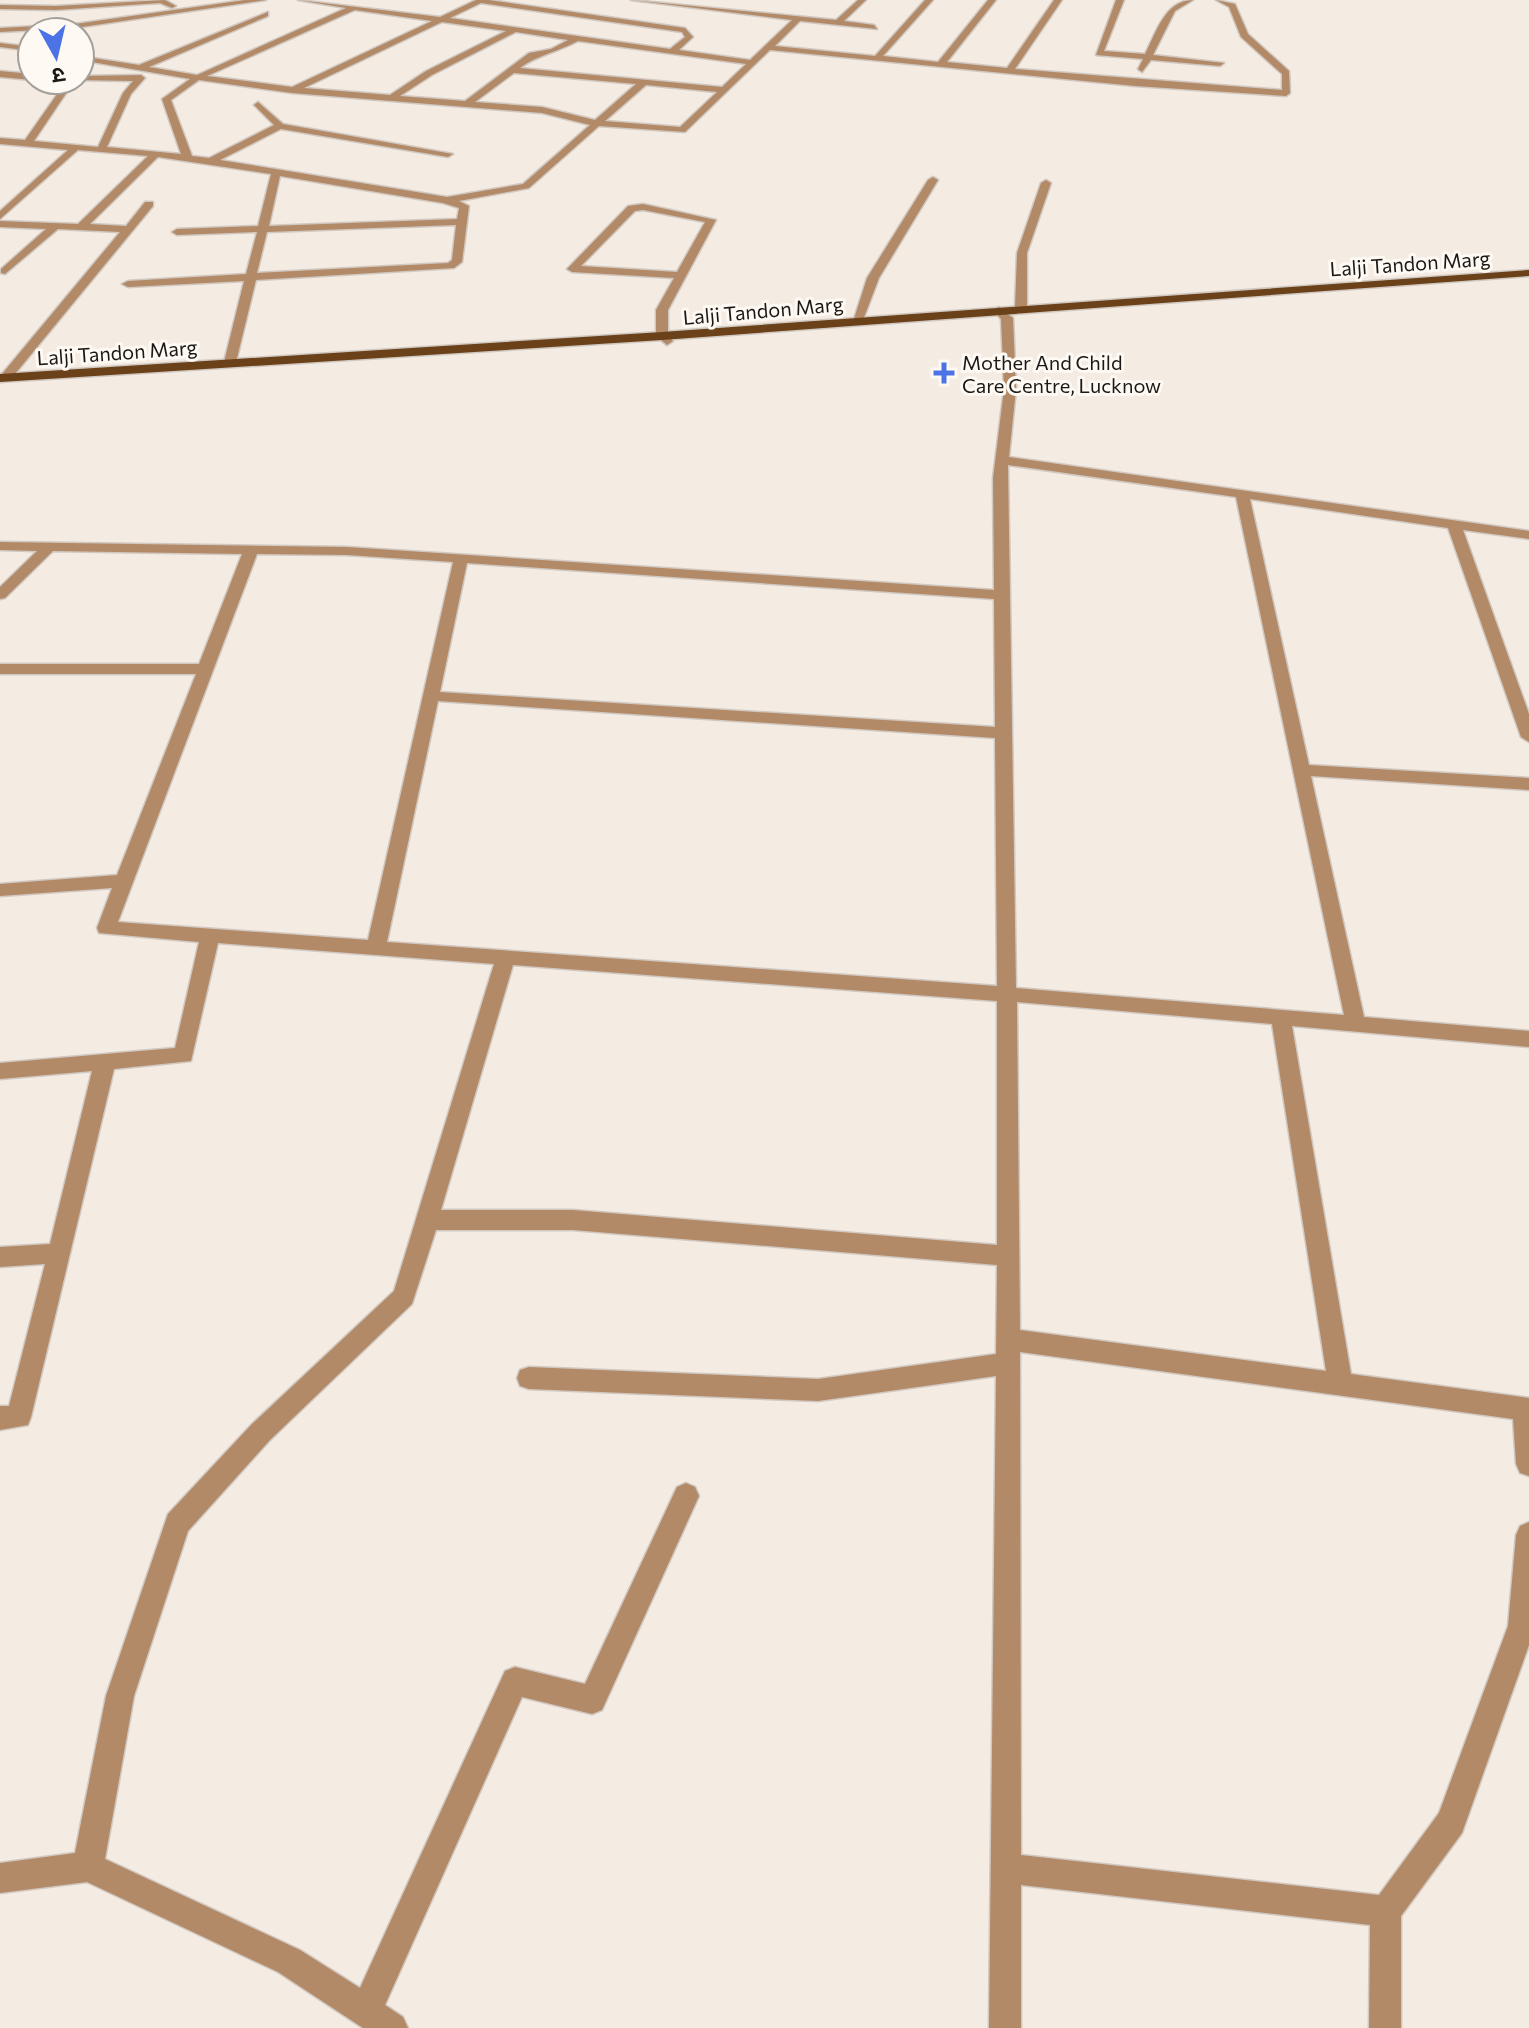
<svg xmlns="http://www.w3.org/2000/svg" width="1529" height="2028" viewBox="0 0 1529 2028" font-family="Commissioner,'Noto Sans Devanagari',sans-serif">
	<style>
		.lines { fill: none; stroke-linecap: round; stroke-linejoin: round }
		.minor-casing { stroke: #d1c9c1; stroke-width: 3 }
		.major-casing { stroke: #d1c9c1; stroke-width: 3 }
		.minor { fill: #b38a68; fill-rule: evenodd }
		.major { fill: #6a4119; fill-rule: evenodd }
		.poi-dot { fill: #4c73e6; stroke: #fef9f3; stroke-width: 3 }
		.labels { text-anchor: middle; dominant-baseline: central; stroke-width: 6; stroke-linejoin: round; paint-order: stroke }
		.far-street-label { font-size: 20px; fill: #1b1815; stroke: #fef9f3 }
		.far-poi-label { font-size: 20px; fill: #1b1815; stroke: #fef9f3; text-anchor: start }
	</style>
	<rect width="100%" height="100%" fill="#f4ebe2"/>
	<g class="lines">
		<defs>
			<path id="minor" d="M165,0L176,6L172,8L160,3L56,10L0,9V5L56,6Z
				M245,0H266L75,28L0,32V28L75,24Z
				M298,0L440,17L476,0H489L685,28L693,37L679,50L750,60L792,20L631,0L836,20L858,0H866L844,21L874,25L877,29L800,21L775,46L875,56L925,0H933L883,56L938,62L988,0H996L947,62L1007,68L1054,0H1062L1015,69L1282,90V74L1241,37L1229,7L1216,0L1235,4L1248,34L1289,71L1290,93L1286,96L1135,86L770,50L685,132L599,126L529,188L459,201L469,206L462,262L454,268L256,280L236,362L230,366L224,362L244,281L128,287L122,284L128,281L246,274L257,232L177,235L172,232L177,229L258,226L271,174L158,157L90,224L126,226L145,202H153V206L10,380H2V374L120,232L58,229L5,274L1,273V269L46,229L0,227V221L78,224L148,156L78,150L0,219V211L68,150L0,144V138L25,140L67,80H75L34,141L98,147L123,93L133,81L76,80H80V76L141,75L145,78L131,94L107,147L181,154L162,99L190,79L80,60V56L139,65L268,12V16L149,67L197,75L346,8ZM481,3L682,32L685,37L670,49L450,18ZM355,10L432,21L292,87L207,76ZM442,22L506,31L426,71L390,95L304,88ZM516,32L568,40L551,49L529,53L465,101L400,96L432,75ZM578,41L746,64L722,87L520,68C537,55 558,52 578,41ZM514,73L636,84L595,120L542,107L475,102ZM199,80L292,93L542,113L590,125L523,184L447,197L220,160L281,129L448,157L453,154L283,124L258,102L254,105L274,125L209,158L192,156L171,100ZM646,85L717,92L680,127L605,121ZM280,176L443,203L459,208L457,219L269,226ZM456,225L452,260L448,263L257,273L267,232Z
				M1116,0H1124L1104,51L1145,54C1156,33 1165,0 1193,0L1175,11L1153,55L1224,63L1220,66L1151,60L1142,72L1138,69L1143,59L1096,55Z
				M0,43L32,47V51L0,47Z
				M0,71L32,74V80L0,77Z
				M933,177L938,180L879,278L863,320L853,322L867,278L928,180Z
				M1046,180L1051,183L1027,253V308L1021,311L1015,308L1017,253L1041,183Z
				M643,204L716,220L668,310V335L673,341L667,345L656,336V310L674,278L572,272L567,269L628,206ZM643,210L705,222L677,272L581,266L635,211Z
				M999,307L1013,318L1016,389L1009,457L1529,531V539L1463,530L1529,714V742L1521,737L1448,528L1250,499L1309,765L1529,778V790L1311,776L1364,1017L1529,1031V1047L1292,1026L1351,1374L1529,1398V1476L1520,1473L1516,1464L1513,1419L1020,1352L1021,1855L1379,1895L1439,1813L1508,1626L1516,1535L1520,1526L1529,1522V1645L1462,1833L1401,1916V2028H1369L1370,1925L1021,1885V2028H989L996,1376L818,1401L529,1389L520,1386L517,1378L520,1370L529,1367L818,1379L996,1354L997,1265L573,1230H436L412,1304L270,1440L188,1531L134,1696L105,1859L300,1950L360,1988L505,1671L515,1667L585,1684L677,1487L686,1483L695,1487L699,1496L602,1710L592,1714L522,1697L385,2005L403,2017L408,2028H363L278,1972L87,1882L0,1893V1863L75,1853L106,1696L168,1514L252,1424L394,1291L494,964L218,943L191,1061L114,1069L31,1417L28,1425L0,1430V1406H9L45,1264L0,1267V1247L50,1244L92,1071L0,1079V1063L175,1048L199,942L99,933L97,928L112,888L0,896V884L117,875L196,674H0V664H199L242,554L53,551L5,598L0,599V587L37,551L0,550V542L347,547L994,590L993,478L1004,389L1001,319L993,310ZM1008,465L1236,497L1344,1015L1016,988ZM257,554L347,555L453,562L368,940L118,922ZM467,563L994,599L995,727L440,692ZM438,701L995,738L997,986L387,942ZM513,965L997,1001V1245L573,1210H441ZM1017,1002L1272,1024L1326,1371L1020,1330Z"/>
			<path id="major" d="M1529,270V276L662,340L0,382V374L662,332Z"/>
		</defs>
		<!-- minor casing -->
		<use href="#minor" class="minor-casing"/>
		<!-- major casing -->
		<use href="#major" class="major-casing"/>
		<!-- minor -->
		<use href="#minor" class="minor"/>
		<!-- major -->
		<use href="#major" class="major"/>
	</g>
	<!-- markers -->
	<path class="poi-dot" d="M940 361h8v8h8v8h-8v8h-8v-8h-8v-8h8z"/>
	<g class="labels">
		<!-- far-street labels -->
		<g class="far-street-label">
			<text transform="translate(1410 263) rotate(-4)">Lalji Tandon Marg</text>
			<text transform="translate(763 310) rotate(-5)">Lalji Tandon Marg</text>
			<text transform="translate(117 352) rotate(-4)">Lalji Tandon Marg</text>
		</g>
		<!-- far-poi labels -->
		<g class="far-poi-label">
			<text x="962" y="362">Mother And Child<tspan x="962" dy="23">Care Centre, Lucknow</tspan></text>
		</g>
	</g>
	<!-- north arrow -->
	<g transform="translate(56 56) rotate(172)"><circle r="38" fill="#fef9f3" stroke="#a39f9a" stroke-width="2"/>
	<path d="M0-6L14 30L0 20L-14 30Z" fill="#4c73e6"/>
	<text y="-12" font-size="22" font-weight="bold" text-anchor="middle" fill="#1b1815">उ</text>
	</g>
</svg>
